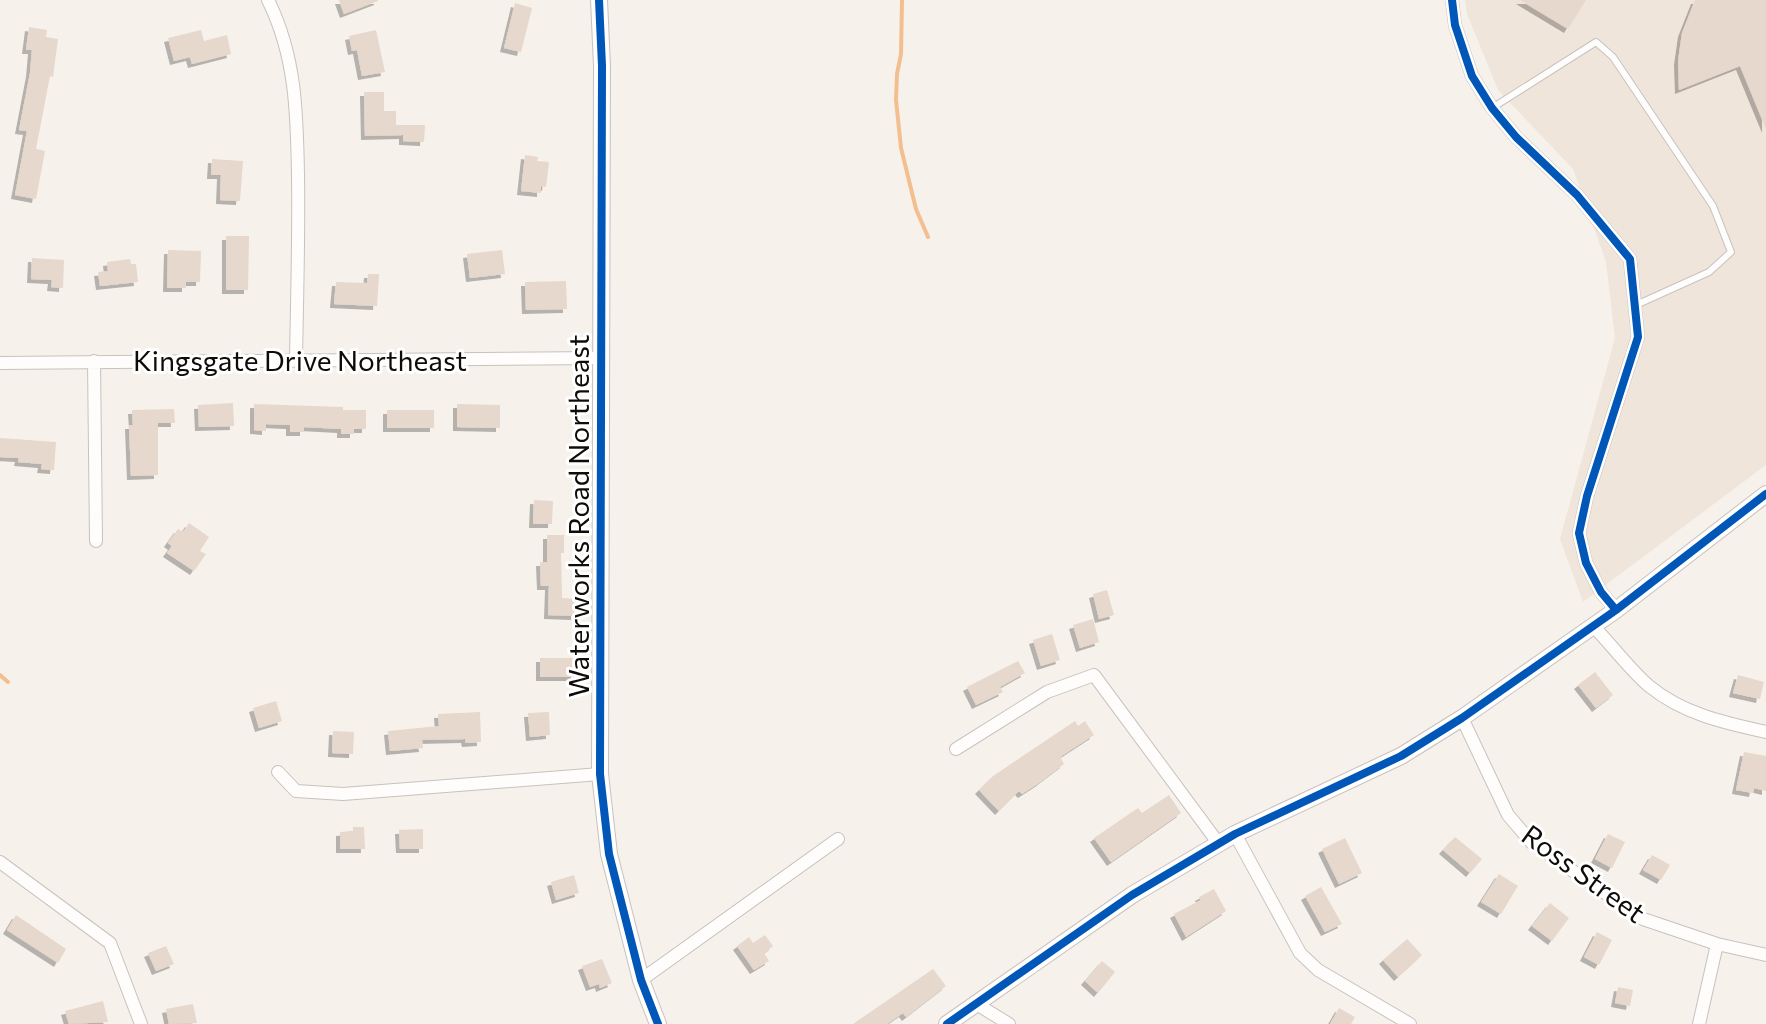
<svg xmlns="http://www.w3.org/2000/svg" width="1766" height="1024" viewBox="0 0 1766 1024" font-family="Commissioner,sans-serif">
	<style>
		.built { fill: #f0e5db }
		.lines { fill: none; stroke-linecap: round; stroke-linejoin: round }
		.stream { stroke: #f3bf91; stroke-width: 4 }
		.building { fill: #e6d8cc; filter: url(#shadow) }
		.service-casing { stroke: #c7c2bf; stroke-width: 8 }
		.minor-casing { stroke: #c7c2bf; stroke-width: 14 }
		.tertiary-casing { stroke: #c7c2bf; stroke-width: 18 }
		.service { stroke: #fefdfc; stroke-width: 6 }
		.minor { stroke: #fefdfc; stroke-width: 12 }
		.tertiary { stroke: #fefdfc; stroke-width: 16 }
		.cycleway-casing { stroke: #fff; stroke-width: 13 }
		.cycleway { stroke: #0057b8; stroke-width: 8 }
		.labels { text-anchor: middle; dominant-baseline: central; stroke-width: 6; stroke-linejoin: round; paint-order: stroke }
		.street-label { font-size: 28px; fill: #0e0b08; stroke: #fff }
	</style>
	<defs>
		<filter id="shadow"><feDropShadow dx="-4" dy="4" stdDeviation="0" flood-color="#0004"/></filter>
	</defs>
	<rect width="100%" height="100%" fill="#f7f1ec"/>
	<!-- built -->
	<path class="built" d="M1465,0H1766V465L1583,602L1560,539L1615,338L1606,262L1573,169L1498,90L1467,14Z"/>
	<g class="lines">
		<!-- stream -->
		<path class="stream" d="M902,0L901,54L897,74L896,100L901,148L916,209L928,237
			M0,675L8,682"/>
	</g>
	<!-- building -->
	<path class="building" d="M339,0H378V1L344,14Z
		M1520,0H1586L1568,29Z
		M1695,0H1766V129L1740,66L1679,90L1678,61L1682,33Z
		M515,3L532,8L521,52L504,48Z
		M29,27L47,30L46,37L58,39L53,77L50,76L36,149L45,151L36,199L15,195L27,131L19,130L30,73L32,50H26Z
		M201,30L204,41L227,35L231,54L192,64L190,57L174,61L168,38Z
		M376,30L385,72L362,76L357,50L352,51L349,36Z
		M364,92H384V111H396V125H425L424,142L403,141V135L365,136Z
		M525,155L538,157L537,161L549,162L546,187L541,186V193L521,191Z
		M212,159L243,161L240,201L220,200L221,175H211Z
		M226,236H249L248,290H226Z
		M168,250L201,251L200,282H186V288H167Z
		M502,250L505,274L470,278L467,254Z
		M32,258L64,260L63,288L51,287L52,280L31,279Z
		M130,259L131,264H136L138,282L100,286L98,272L108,271L107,262Z
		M368,274H379L377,306L334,304L336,282L367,283Z
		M566,281L567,309L526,310L525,282Z
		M233,403L234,426L199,427L198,405Z
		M254,404L343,407V410H366V429H354V434H341V429L304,427V432H290V425L266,424V431L254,430Z
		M457,404L500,405V428L457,427Z
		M174,409L175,423H158V475L131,476L129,425H133L132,410Z
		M387,410H434V428H387Z
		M0,438L56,442L54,470L41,469L42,464L18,462L19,458L0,457Z
		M534,500L553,501L552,524H533Z
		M189,523L209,537L200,551L206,554L194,571L167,553L172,546L168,543L178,529L183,532Z
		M547,535H564V553H561L562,598L575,599V616L548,615L549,586H541L540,562H547Z
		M1107,590L1114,615L1099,619L1093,594Z
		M1093,619L1099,642L1080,648L1073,625Z
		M1052,634L1060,660L1041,666L1033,640Z
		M540,658H575V677H540Z
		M1018,661L1025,673L1000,687L1003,692L976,705L967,687Z
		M1595,672L1613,695L1596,708L1578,685Z
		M1738,675L1764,682L1760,699L1733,693Z
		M276,701L282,721L259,728L253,708Z
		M480,712L481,742L466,743L465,739L422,740L423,748L390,751L388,731L439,726L438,714Z
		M549,712L550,735L530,737L528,713Z
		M1075,721L1078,726L1085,721L1094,735L1060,757L1064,764L1039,783L1022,794L1019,791L999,811L979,790L993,776Z
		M333,731L354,732L353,754L332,753Z
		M1744,752L1766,756V791L1754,788L1753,793L1736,790Z
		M1169,795L1181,813L1111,862L1094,838L1138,808L1142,813Z
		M353,827H364L365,849H340V832L353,831Z
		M423,829V849H400L399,830Z
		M1608,834L1625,842L1612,868L1595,859Z
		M1455,837L1482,859L1470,873L1443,850Z
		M1345,838L1362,873L1339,884L1322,849Z
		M1652,855L1670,865L1661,880L1643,870Z
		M1499,874L1518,886L1501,914L1481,902Z
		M574,875L579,893L556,900L551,882Z
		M1321,887L1342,924L1325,932L1305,896Z
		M1214,889L1226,911L1186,937L1174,914L1201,900L1199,897Z
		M1550,903L1569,918L1552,941L1532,926Z
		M16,915L66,949L58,963L7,930Z
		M1597,932L1612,940L1599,965L1584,957Z
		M765,935L773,946L764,953L769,961L754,970L737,946L749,937L753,943Z
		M1407,939L1422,955L1398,977L1383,960Z
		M166,946L174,964L156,971L148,953Z
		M602,959L612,983L600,988L599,984L590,987L582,966Z
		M1102,961L1115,972L1098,993L1085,981Z
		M933,969L946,986L906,1017L903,1013L887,1024H853Z
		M1618,987L1633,990L1630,1006L1615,1003Z
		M103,1001L108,1022L69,1024L65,1011Z
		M193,1004L197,1023L169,1024L166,1009Z
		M1339,1008L1355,1017L1351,1024H1330Z"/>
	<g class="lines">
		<defs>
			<path id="service" d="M1492,108L1596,42L1613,57L1713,206L1731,252L1709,272L1636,305"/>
			<path id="minor" d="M268,0C296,56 297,114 298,175C299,236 297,298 296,360
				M1452,0L1455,25L1472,76L1492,108L1516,137L1577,195L1630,259L1638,337L1587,496L1579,533L1586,563L1601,592L1616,610
				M94,361L96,541
				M0,363L599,358
				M1593,626C1612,645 1629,669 1649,686C1683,714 1725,723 1766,732
				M1462,718L1508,815L1532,843L1643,919L1717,944L1766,955
				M956,749L1047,692L1094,675L1219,844
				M278,772L296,791L343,794L600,774
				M1235,834L1300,953L1318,970L1410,1024
				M0,862L110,943L141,1024
				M641,980L838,839
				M975,1003L1009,1024
				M1699,1024L1717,944"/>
			<path id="tertiary" d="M599,0L602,66L600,774L609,854L641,980L658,1024
				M947,1024L1132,895L1235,834L1401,756L1462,718L1616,610L1766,494"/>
		</defs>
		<!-- service casing -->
		<use href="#service" class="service-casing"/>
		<!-- minor casing -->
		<use href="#minor" class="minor-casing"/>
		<!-- tertiary casing -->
		<use href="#tertiary" class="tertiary-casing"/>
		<!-- service -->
		<use href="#service" class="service"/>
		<!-- minor -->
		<use href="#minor" class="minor"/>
		<!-- tertiary -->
		<use href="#tertiary" class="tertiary"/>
		<defs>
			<path id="cycleway" d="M599,0L602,66L600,774L609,854L641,980L658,1024
				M1452,0L1455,25L1472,76L1492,108L1516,137L1577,195L1630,259L1638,337L1587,496L1579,533L1586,563L1601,592L1616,610
				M947,1024L1132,895L1235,834L1401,756L1462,718L1616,610L1766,494"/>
		</defs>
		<!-- cycleway casing -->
		<use href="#cycleway" class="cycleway-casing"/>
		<!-- cycleway -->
		<use href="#cycleway" class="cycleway"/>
	</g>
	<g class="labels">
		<!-- street labels -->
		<g class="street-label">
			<text x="300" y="360">Kingsgate Drive Northeast</text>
			<text transform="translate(578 516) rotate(-90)">Waterworks Road Northeast</text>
			<text transform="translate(1584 873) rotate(36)">Ross Street</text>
		</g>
	</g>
</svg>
